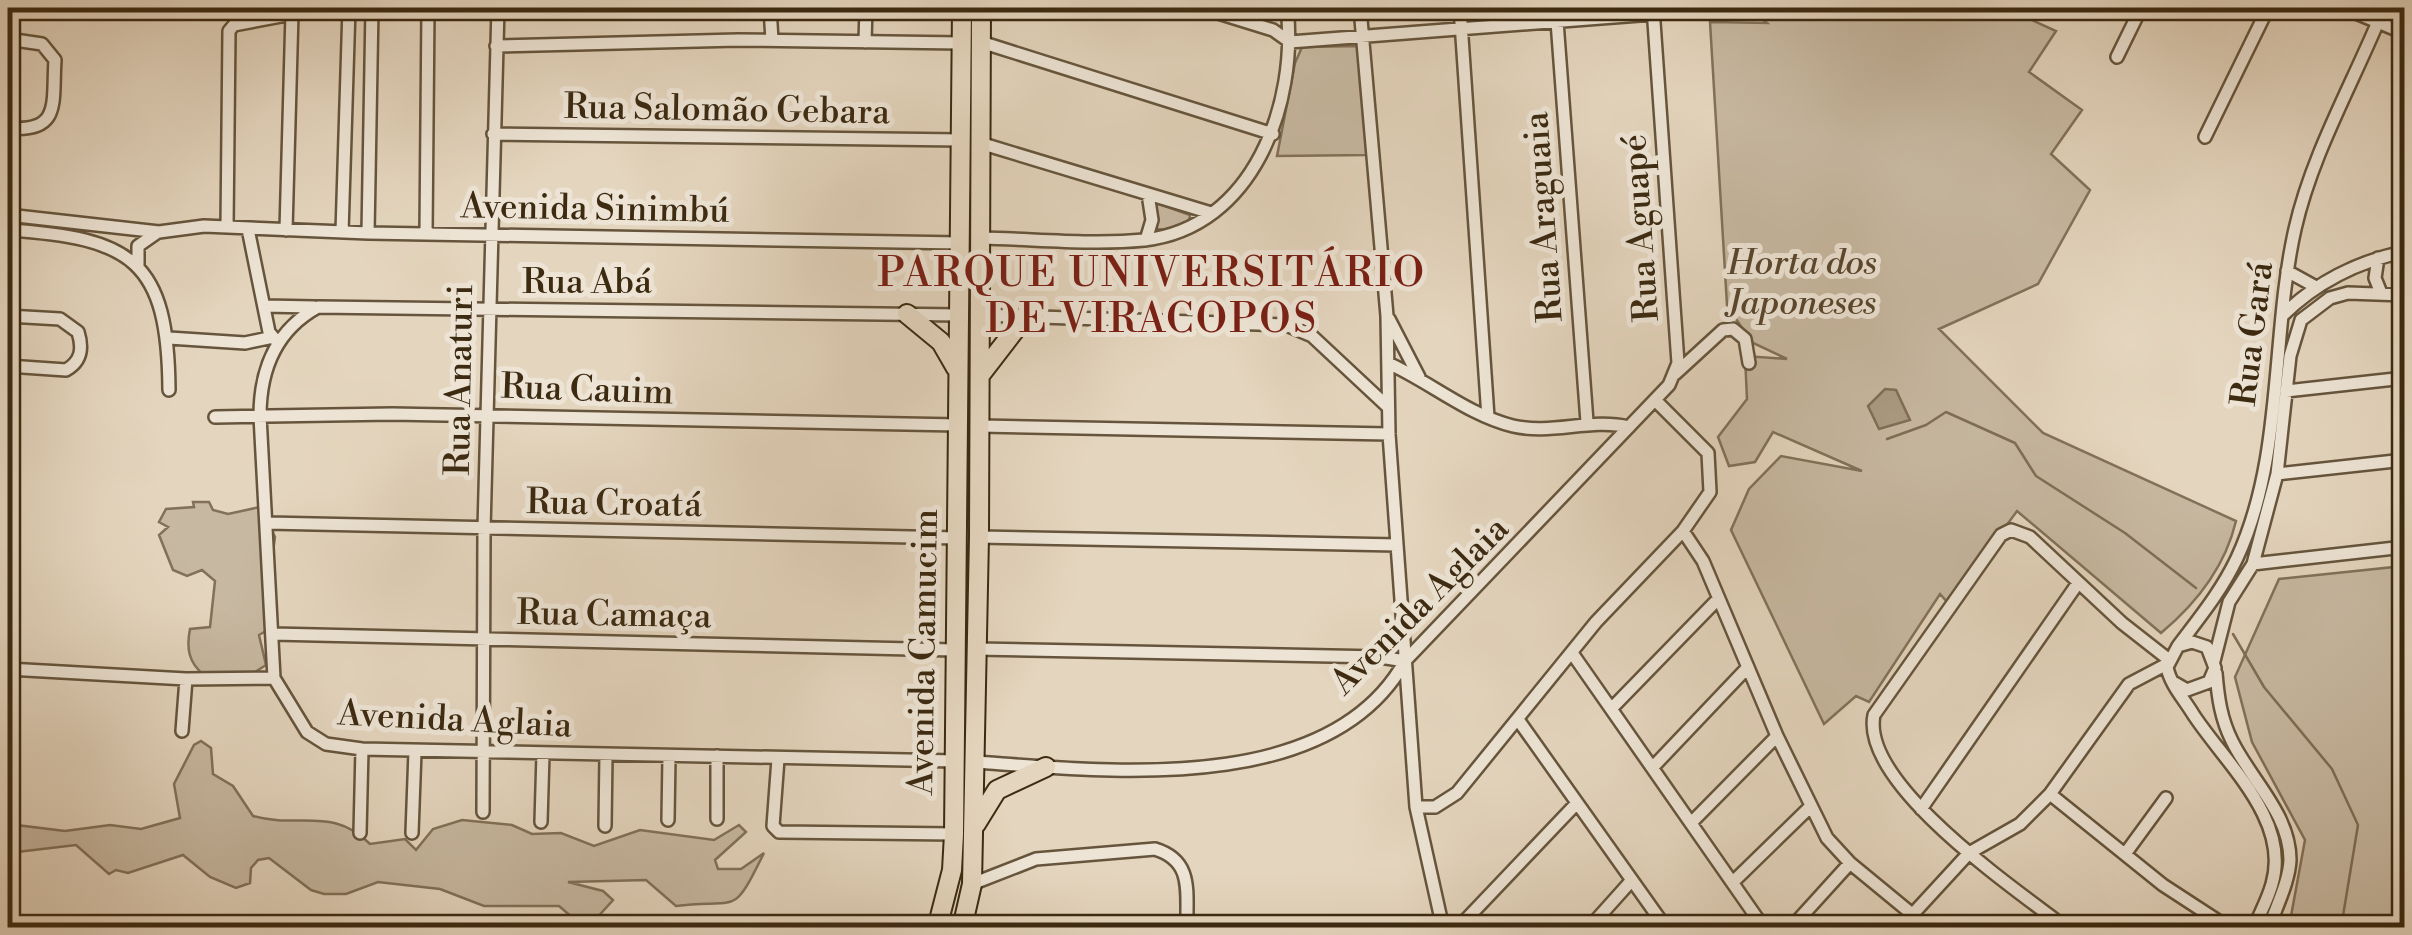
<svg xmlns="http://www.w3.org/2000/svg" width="2412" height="935" viewBox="0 0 2412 935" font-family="'Libre Bodoni',serif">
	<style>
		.green { fill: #c7b8a1; stroke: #827159; stroke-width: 2.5 }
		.water { fill: #ab9b83; stroke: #7f6e55; stroke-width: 2.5 }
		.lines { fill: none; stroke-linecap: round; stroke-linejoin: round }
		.stream { stroke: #7f6e55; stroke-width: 2.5 }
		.minor-casing { stroke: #66553c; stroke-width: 16 }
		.primary-casing { stroke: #3c2a11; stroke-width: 22 }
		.minor { stroke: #ede4d5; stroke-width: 11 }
		.primary { stroke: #e4d5be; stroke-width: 18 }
		.labels { text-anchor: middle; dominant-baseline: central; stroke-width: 10; stroke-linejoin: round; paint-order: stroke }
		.street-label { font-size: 35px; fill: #3c2a11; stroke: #ede4d5 }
		.park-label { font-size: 35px; font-style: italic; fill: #58462e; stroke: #ede4d5 }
		.quarter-label { font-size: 40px; letter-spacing: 2.5px; fill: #7a1f14; stroke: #ede4d5 }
	</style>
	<rect width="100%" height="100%" fill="#e4d5be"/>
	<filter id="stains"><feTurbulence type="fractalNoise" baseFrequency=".002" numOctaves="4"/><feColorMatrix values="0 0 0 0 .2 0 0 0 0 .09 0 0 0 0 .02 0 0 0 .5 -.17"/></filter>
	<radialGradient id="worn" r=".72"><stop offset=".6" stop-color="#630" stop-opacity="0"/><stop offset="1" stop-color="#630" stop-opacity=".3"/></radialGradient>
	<!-- green -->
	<path class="green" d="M1709,8H1982L2023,16L2056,31L2029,72L2082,110L2051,154L2090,190L2038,284L1939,329L2043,433L2236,521C2225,567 2197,603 2161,633L2017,511L1949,604L1940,594L1869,702L1856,696L1824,724L1731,530L1749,489L1781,456L1862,471L1773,432L1755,462L1729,466L1718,437L1747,399L1745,356L1787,359L1751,342L1727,305L1710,22L1767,23L1754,12Z
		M1362,46L1367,155L1277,156L1295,63L1302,47Z
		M1154,202L1190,215L1189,221L1169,230L1157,229Z
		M193,502H209L213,510L228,514L260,507L275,537L270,574L271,628L259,635L266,665L252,674L204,675C189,663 186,649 190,629L210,627L215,581L202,570L187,576L173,570L159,535L168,527L159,522L166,509L194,507Z
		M2404,566V927H2289L2305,840L2252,742L2235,677L2279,579Z
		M201,741L211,748L213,774L233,786L253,816C300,829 332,806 370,844L405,839L416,850L433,829L462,820L512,825L532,834L561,833L594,846L640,830L714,840L739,825L746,832L715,860L718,869H741L764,853C732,917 741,899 676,906L646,880L568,882L603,891L613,900L595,920L580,924L559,906H484L440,889L378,882L346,894H324L311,890L269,858L258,860L251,868L250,883L236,888L210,877L183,855L128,873L116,870L109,874L76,845L8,853V824L65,831L110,825L141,829L180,818L174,784L194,745Z"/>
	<!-- water -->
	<path class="water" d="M1885,389L1896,390L1910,420L1879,429L1868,406Z"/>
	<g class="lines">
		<!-- stream -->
		<path class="stream" d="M1887,439L1926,425L1946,412L2015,443L2036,476L2125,533L2196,588
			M2233,634L2264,687L2332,769L2358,825L2341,928"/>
		<defs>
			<path id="minor" d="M770,8L772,40
				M1202,8L1273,30L1290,42L1653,14
				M1360,8L1387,316L1389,434L1416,807L1443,928
				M1460,8L1488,417
				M1556,8L1587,422
				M2344,8L2404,33
				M8,39L42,44L55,60C52,102 62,133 8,128
				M865,42L866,8
				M981,42L1273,134
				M496,46L738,40L961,43
				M2117,57L2141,8
				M493,134L961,140
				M2205,137L2268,8
				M980,143L1211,213
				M8,215L159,232L204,226L368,233L961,243
				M227,227L229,31L234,25L324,8
				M248,229L269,332L278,343
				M8,230C132,238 168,260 169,390
				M286,230L292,13
				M342,232L349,8
				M368,233L372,8
				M426,233L428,8
				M982,238C1035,239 1092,245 1144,240C1254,228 1298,102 1287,8
				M1146,240L1152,220L1148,194
				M2378,258L2375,278L2381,293
				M138,266V246L158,232
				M2287,271L2316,287
				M264,306L314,307
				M981,315L1286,325L1312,336L1388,407
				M8,316L60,319L78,332C83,348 82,361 66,370L8,366
				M2282,316C2315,283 2358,261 2404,252
				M1389,319L1419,377
				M169,338L245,343L273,337
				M1388,363C1430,382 1468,415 1513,426C1552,435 1590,418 1629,427
				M1675,374L1723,330L1733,329L1745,339L1749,363
				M2286,391L2404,378
				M215,417L392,414L958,425
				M980,426L1389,434
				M2277,474L2404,460
				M268,523L958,538
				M1683,531L1703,561L1777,736L1827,838L1850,863L1929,928
				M979,537L1397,545
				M2253,564L2404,547
				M273,634L954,650
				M2178,646C2200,617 2222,590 2237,558C2284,457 2271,335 2295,229C2311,158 2349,90 2377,24
				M976,649L1380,657L1405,661
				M1572,653L1764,928
				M2214,661L2229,602L2253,564L2277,474L2290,356L2301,320L2330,298L2348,293L2404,295
				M8,669L186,679L274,678
				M2216,673C2218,698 2221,719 2232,741C2251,780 2290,814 2290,860C2289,882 2276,907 2269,928
				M2173,682L2187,690L2209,682L2215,668L2207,647L2192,642L2178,646L2167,667C2170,684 2184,699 2193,714C2225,763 2291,820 2272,884C2268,899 2260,913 2254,928
				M1612,708L1718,599
				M1519,721L1666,928
				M182,731L186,679
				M778,759L773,826L779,832L954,834
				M955,761L362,749L326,744L307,732L274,678L260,416C260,369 276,330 318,307L959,315
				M975,762C1105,771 1329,798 1405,661L1669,385L1678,363L1653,8
				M1653,767L1748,667
				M2050,794L2163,885L2229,928
				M1416,807H1435L1457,793L1596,622L1683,531L1710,492L1708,453L1655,400
				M1921,809L2078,583
				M483,812L484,529L498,8
				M717,819V756
				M668,820L669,756
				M541,822L543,754
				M1691,823L1777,736
				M605,826L606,755
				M360,833L362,749
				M412,833L415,751
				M2125,854L2166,798
				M1733,882L1811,806
				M972,884L1036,859L1155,849C1194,861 1186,892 1187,928
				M1458,928L1576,804
				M1589,928L1632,880
				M1791,928L1850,863
				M1900,928L1969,853L2020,824L2050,794L2129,684L2167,664
				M2066,928C2017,890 1860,784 1874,715L2001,535L2011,530L2030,537L2122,623L2168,659"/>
			<path id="primary" d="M907,314L941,342L956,368
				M981,374L1018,326L1034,316
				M976,824L997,790L1046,767
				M937,928L952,870L954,834L962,8
				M962,928L972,884L979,537L981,8"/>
		</defs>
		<!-- minor casing -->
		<use href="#minor" class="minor-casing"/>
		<!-- primary casing -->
		<use href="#primary" class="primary-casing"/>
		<!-- minor -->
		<use href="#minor" class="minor"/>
		<!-- primary -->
		<use href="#primary" class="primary"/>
	</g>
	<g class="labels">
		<!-- street labels -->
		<g class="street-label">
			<text transform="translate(727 110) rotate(1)">Rua Salomão Gebara</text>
			<text transform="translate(595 209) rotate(1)">Avenida Sinimbú</text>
			<text transform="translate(1544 217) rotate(-94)">Rua Araguaia</text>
			<text transform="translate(1641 228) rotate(-94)">Rua Aguapé</text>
			<text x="587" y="282">Rua Abá</text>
			<text transform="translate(2253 334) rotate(-83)">Rua Gará</text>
			<text transform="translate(460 380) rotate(-89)">Rua Anaturi</text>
			<text transform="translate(587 390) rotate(2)">Rua Cauim</text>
			<text transform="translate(614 504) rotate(1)">Rua Croatá</text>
			<text transform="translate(1420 606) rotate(-45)">Avenida Aglaia</text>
			<text transform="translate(614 615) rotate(1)">Rua Camaça</text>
			<text transform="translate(924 652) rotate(-89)">Avenida Camucim</text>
			<text transform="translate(455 720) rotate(3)">Avenida Aglaia</text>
		</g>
		<!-- park labels -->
		<g class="park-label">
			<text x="1802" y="263">Horta dos<tspan x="1802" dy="40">Japoneses</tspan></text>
		</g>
		<!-- quarter labels -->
		<g class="quarter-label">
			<text x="1152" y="274">PARQUE UNIVERSITÁRIO<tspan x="1152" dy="46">DE VIRACOPOS</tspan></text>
		</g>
	</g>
	<!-- margin -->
	<rect width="2412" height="935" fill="none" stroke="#e4d5be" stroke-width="40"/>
	<rect x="10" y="10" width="2392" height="915" fill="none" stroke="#3c2a11" stroke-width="5"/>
	<rect x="20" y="20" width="2372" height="895" fill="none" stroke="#3c2a11" stroke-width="2.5"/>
	<rect width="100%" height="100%" filter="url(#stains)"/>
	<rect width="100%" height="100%" fill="url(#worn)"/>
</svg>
